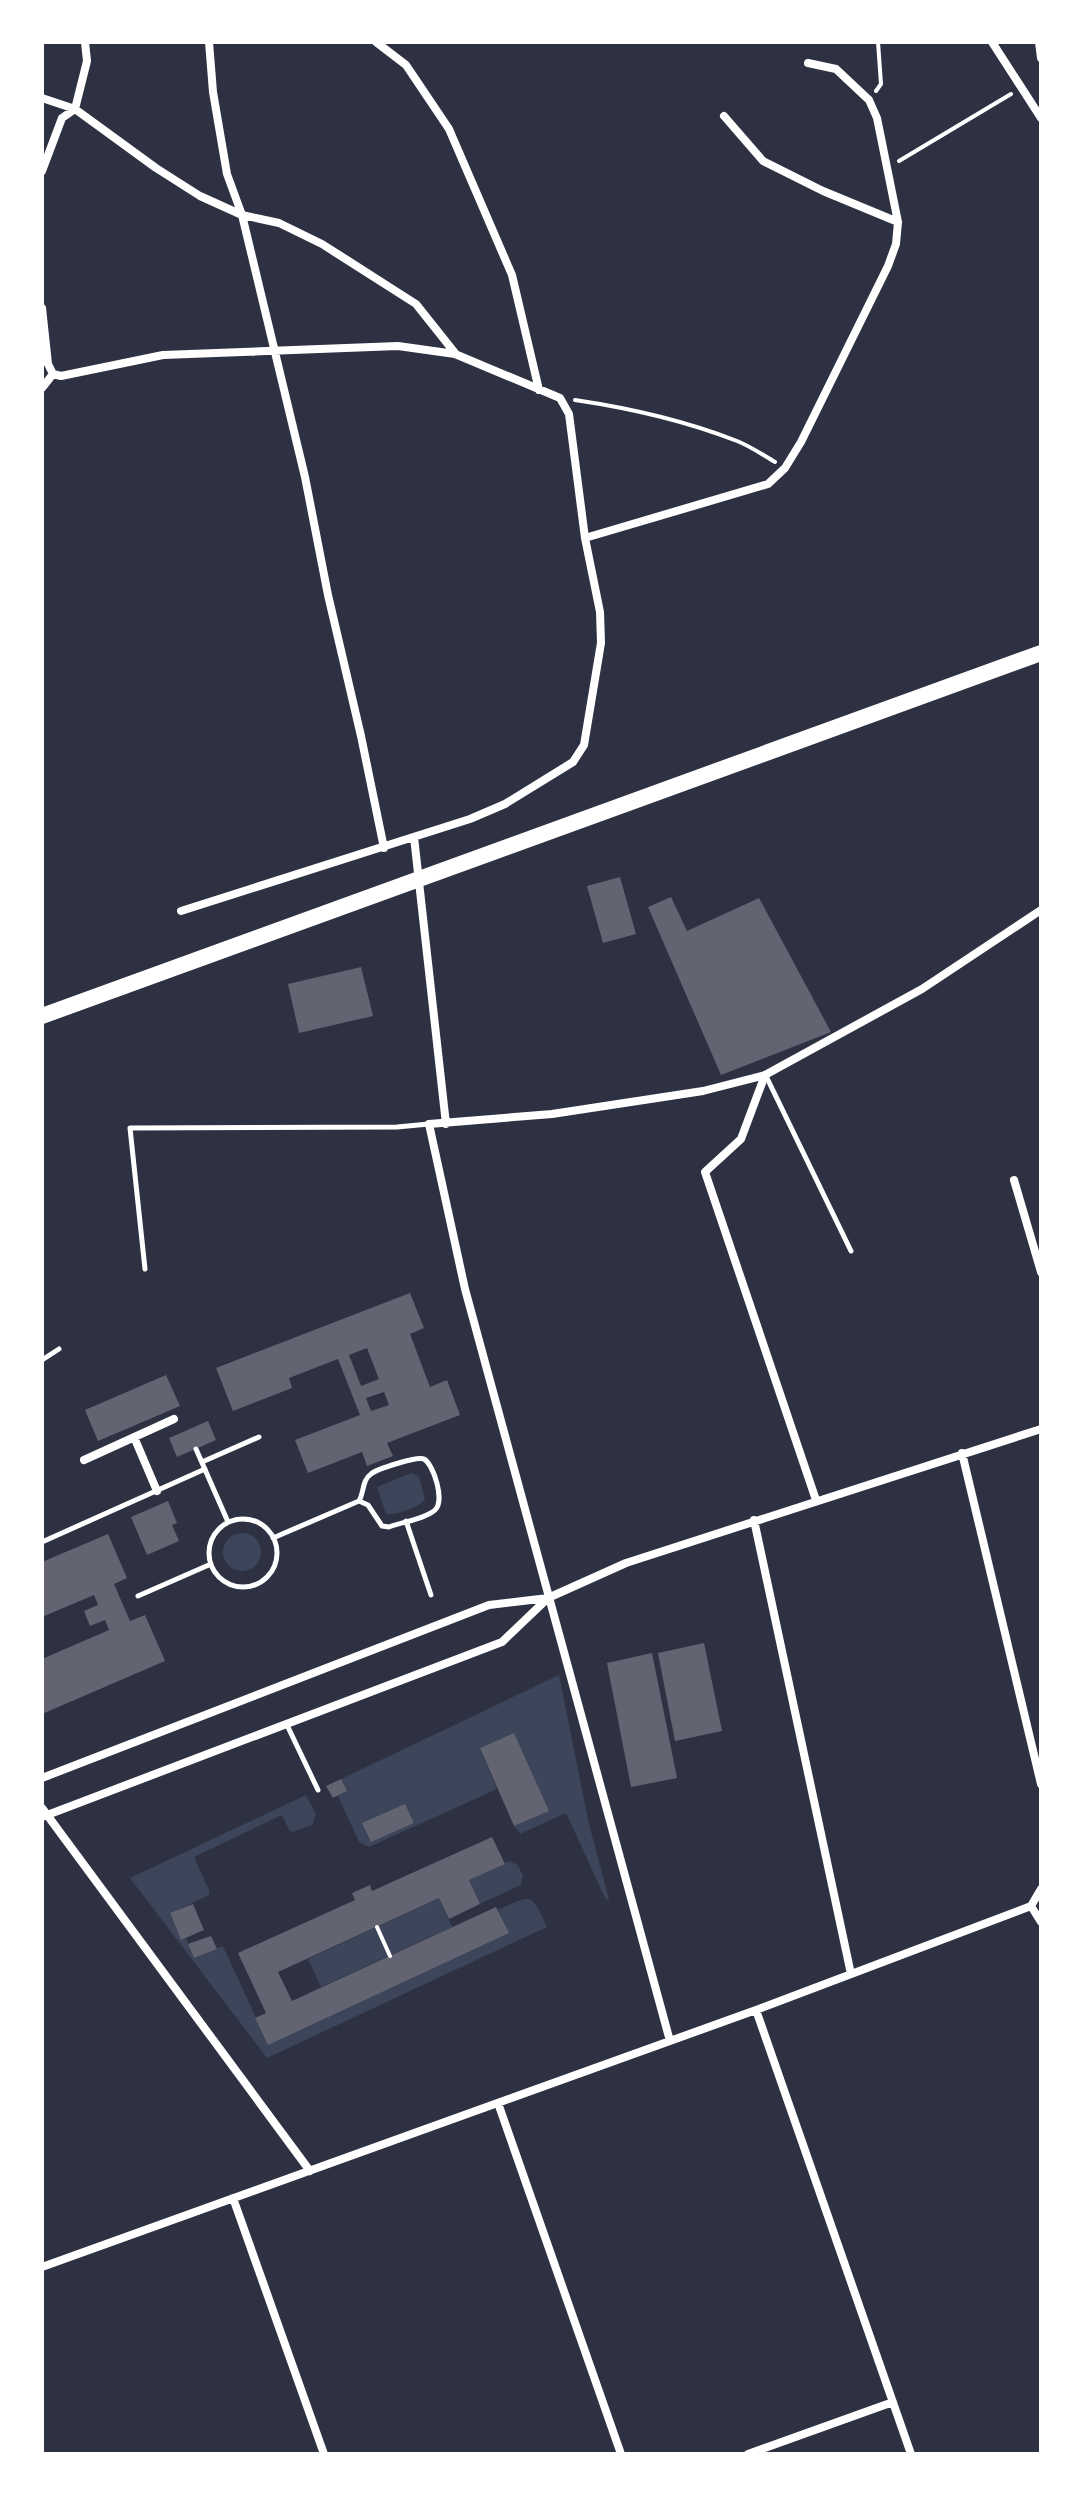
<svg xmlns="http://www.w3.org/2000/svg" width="1083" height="2496" viewBox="0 0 1083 2496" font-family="'Golos Text',sans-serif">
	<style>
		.green { fill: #3c4559 }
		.building { fill: #626471; fill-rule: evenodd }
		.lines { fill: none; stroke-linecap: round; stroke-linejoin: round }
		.path { stroke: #fff; stroke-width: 4 }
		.service { stroke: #fff; stroke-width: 5 }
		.minor { stroke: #fff; stroke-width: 8 }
		.primary { stroke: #fff; stroke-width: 16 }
	</style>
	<rect width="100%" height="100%" fill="#2d3142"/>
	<!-- green -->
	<path class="green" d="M411,1473L419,1476L425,1500C417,1508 398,1515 386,1514L377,1487Z
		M223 1552a19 19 0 1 1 38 0a19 19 0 1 1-38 0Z
		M559,1675L589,1824L609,1899L606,1900L566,1813L520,1834L514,1826L548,1811L514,1733L480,1748L497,1789L369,1847L359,1842L338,1796L347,1791L341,1779Z
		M306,1795L316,1815L312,1825L293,1832L289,1830L282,1815L194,1857L209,1890V1895L170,1914L181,1940L186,1938L194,1958L223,1946L268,2044L508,1933L498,1910C533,1894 531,1892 547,1927L267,2058L130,1878Z
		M509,1861L518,1865L523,1876L521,1885L480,1904L469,1880Z
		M439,1898L452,1927L321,1987L308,1959Z"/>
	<!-- building -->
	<path class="building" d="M620,877L636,934L603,943L587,886Z
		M671,897L687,931L759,898L831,1032L721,1075L648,907Z
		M361,967L373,1016L299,1033L288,984Z
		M410,1293L424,1328L410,1334L430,1387L447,1380L460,1415L387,1443L393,1456L367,1466L362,1452L308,1473L295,1440L360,1415L338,1359L289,1378L292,1388L233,1411L216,1368ZM367,1348L379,1379L361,1386L349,1355ZM384,1392L389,1405L371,1411L366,1398Z
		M166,1375L180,1406L98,1441L85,1410Z
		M208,1421L216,1440L177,1457L169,1438Z
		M168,1501L177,1523L172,1525L179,1541L147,1555L131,1517Z
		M108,1534L127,1578L114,1584L130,1621L145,1615L165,1661L42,1714V1659L109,1630L105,1620L90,1626L84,1611L98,1605L94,1595L42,1617V1562Z
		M704,1643L722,1731L675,1741L658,1653Z
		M652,1653L677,1778L631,1787L607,1663Z
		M514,1733L549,1811L514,1826L480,1748Z
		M341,1779L347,1791L333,1798L326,1786Z
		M405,1804L414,1823L371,1842L362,1823Z
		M492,1837L505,1864L469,1880L480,1904L449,1919L439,1898L278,1972L292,2001L496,1907L509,1933L268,2045L255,2018L266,2013L238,1953L355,1900L352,1893L370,1885L372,1891Z
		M193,1904L204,1930L181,1940L170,1913Z
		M211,1936L217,1949L194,1958L188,1944Z"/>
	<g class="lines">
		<!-- path -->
		<path class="path" d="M876,91L881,84L878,42
			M899,161L1011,94
			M575,400C629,408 686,421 737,441C750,446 763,455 775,462
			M377,1927L390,1956"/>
		<!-- service -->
		<path class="service" d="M766,1076L851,1251
			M145,1269L130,1128L397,1127L429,1124
			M42,1360L59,1349
			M196,1449L228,1522
			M202,1462L259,1437
			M209 1553a34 34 0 1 1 68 0a34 34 0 1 1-68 0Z
			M406,1521L431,1595
			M273,1538L359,1501C364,1493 362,1480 371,1474C377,1469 417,1456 424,1459C434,1465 445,1501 435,1510C425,1519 402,1522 389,1527L382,1526L368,1505L359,1501
			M42,1542L205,1469
			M138,1596L211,1564
			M287,1725L318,1790"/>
		<!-- minor -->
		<path class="minor" d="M209,42L213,92L227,174L242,215L305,477L328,595L361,736L384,848
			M376,42L406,65L449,129L512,275L539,390
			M992,42L1041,118
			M1039,42L1041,58
			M42,98L75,109L156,168L200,196L242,215L279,223L322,244L416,304L455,353
			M724,116L763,161L823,191L898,222
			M42,171L62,118L75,109L87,61L85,42
			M42,308L48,364L53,374L61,376L163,355L398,346L455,354L560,398L569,414L585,538L600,612L601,643L584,745L573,762L505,804L470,819L181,911
			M42,388L53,374
			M585,538L768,484L785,468L801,442L888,266L896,244L898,222L877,118L869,100L836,69L808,63
			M414,837L446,1124
			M765,1075L741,1139L705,1172L816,1500
			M1014,1180L1041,1272
			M134,1437L157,1491
			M962,1453L1041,1784
			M84,1460L174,1419
			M754,1520L851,1974
			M42,1778L489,1605L548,1598L626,1563L1041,1429
			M42,1808L310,2171
			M42,1817L502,1642L547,1599
			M1041,1889L1031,1906L1041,1922
			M756,2010L911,2454
			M670,2041L465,1289L429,1124L552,1114L703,1091L765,1075L922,989L1041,910
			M498,2103L621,2454
			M233,2198L324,2454
			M42,2267L756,2010L1031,1906
			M748,2454L893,2402"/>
		<!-- primary -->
		<path class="primary" d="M42,1016L1041,653"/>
	</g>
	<!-- border -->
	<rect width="1083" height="2496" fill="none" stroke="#ffffff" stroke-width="88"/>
</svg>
